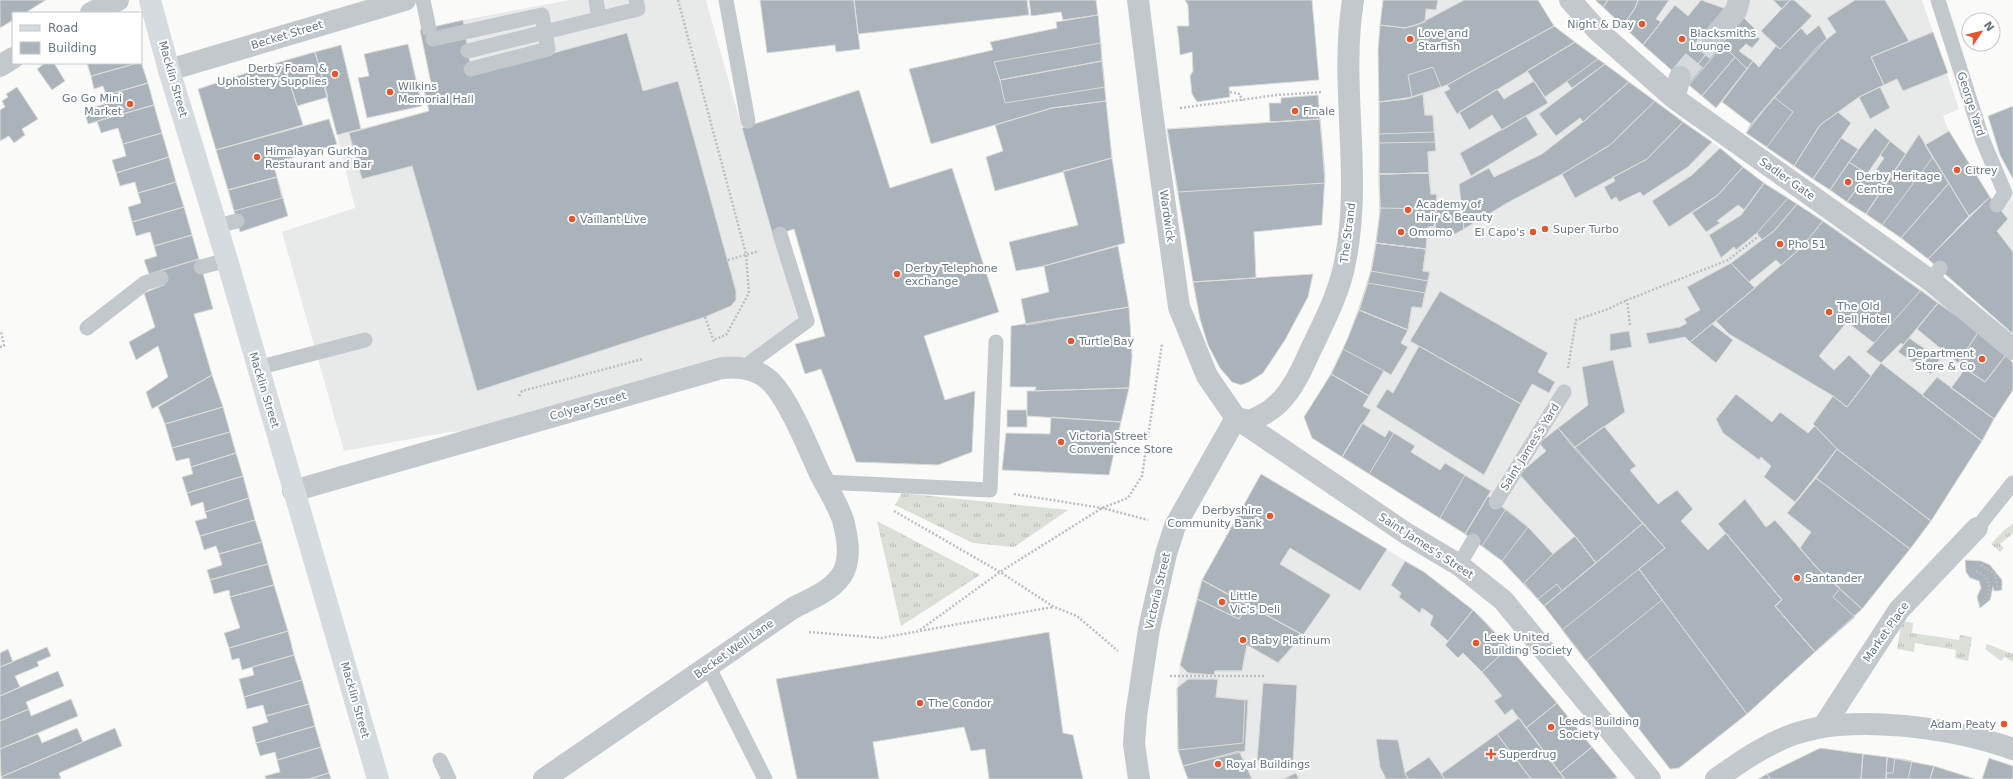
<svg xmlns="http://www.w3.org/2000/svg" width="2013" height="779" viewBox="0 0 2013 779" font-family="'DejaVu Sans',sans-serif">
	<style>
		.built { fill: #e8e9e9 }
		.grass { fill: url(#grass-tufts) }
		.building { fill: #aab3b9; stroke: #dcdcda }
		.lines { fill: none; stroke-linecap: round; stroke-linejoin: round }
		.street-tunnel { stroke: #d5d9db; stroke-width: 22; stroke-dasharray: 22 11; stroke-linecap: butt }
		.path { stroke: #bbbfc2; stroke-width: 2.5; stroke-dasharray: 2 2; stroke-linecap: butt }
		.lane { stroke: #c3c8cc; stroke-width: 15 }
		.street { stroke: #c3c8cc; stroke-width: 22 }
		.secondary { stroke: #d6dbdf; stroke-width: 22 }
		.poi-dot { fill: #e4572e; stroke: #fff; stroke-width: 1.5 }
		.labels { text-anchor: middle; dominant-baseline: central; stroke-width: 4; stroke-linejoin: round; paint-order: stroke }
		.poi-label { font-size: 11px; fill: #657683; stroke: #fff; text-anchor: start }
		.street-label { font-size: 11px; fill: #657683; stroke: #fff }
	</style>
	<defs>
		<pattern id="grass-tufts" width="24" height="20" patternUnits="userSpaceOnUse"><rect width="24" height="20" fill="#dadfd7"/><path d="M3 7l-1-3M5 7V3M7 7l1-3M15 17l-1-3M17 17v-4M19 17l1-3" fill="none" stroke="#b4b9b4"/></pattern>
	</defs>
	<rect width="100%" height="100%" fill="#fafaf8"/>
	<!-- built -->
	<path class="built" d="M570,0H706L772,235H775L798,321L757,353L553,411L498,429L449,432L344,451L282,232L355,208L337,135L429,111L424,90L432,88L420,30L463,20Z
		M1383,0H1538L1554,26L1575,42L1712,142L1764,183L1838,230L1979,331L2013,363V390L1931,521L1862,609L1747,714L1679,768L1670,769L1544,606L1502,561L1465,534L1312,438L1304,417L1331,374L1347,340L1371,271L1380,211L1378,51Z
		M1595,0H1922L1959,109L1943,116L1949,131L1990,197L2001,211L2013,198V334L1940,268L1901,238L1785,159L1751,124L1722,102L1716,108L1643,45Z
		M1261,474L1424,572L1483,618L1557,703L1619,779H1188L1178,750L1177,688L1180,665L1202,580Z"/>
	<!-- grass -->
	<path class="grass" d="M902,493L1068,510L1014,547L973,543L895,505Z
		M877,521L980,575L901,626Z
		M2013,524V533L2000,544L2004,548L2000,552L1991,544L2004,530Z
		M1902,621L1913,623L1912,633L1959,640L1960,635L1972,637L1968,661L1955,658L1956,650L1915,643L1914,652L1897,649Z
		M1987,644L2013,654V662L2005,657L2001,661L1985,649Z"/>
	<!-- building -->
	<path class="building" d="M0,0H46L25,13H13V20L0,28Z
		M760,0H854L860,49L836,52L835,45L767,53Z
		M854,0H1027L1029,15L858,34Z
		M1029,0H1096L1098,15L1063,20L1061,12L1031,16Z
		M1185,0H1312L1319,80L1229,87L1230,97L1197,102L1192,94L1190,76L1193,71L1192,52L1180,55L1179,41L1177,26H1189L1188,5Z
		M1383,0H1438L1436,10L1426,9L1425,22L1405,28L1380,25Z
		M1464,0H1538L1554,26L1447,85L1412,97L1379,102L1378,51L1380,25L1405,28L1417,25Z
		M1595,0H1608L1603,7Z
		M1608,0H1638L1635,8L1623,26L1603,7Z
		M1638,0H1669L1656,19L1661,22L1643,45L1623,26L1635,8Z
		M1701,0L1729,10L1717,41L1684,81L1643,45L1675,5L1688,16Z
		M1773,0H1790L1782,9Z
		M1790,0H1794L1812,16L1780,49L1761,31Z
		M1855,0H1885L1909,41L1871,57L1884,85L1859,97L1820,125L1794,166L1746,133L1751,124L1818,46L1836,32L1827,18Z
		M1098,15L1106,101L1052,108L931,144L909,69L993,50L990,42L1057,28L1056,22Z
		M1743,17L1757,31L1754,34L1760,39L1752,48L1746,44L1739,51L1753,61L1716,108L1684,81L1717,41Z
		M463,20L472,75L627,33L643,91L678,81L736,291V300L731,306L705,317L477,391L412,166L362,179L349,133L429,111L424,90L432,88L420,30Z
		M1819,25L1827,39L1751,124L1722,102L1753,61L1759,67L1776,46L1780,49L1801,28L1807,35Z
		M1554,26L1575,42L1457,114L1444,92L1450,89L1447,85Z
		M1933,32L1948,73L1903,91L1897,79L1884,85L1871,57Z
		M1575,42L1598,59L1545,97L1527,71Z
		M1575,42L1605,64L1572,88L1567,82L1545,97L1527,71Z
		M1101,43L1102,61L1000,80L994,62Z
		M408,44L422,106L367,118L358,78L369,76L364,54Z
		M341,45L361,129L337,135L315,52Z
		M1723,45L1735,57L1702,96L1689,85Z
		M315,52L328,97L297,106L283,61Z
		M1735,57L1747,69L1716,108L1702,96Z
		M283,61L303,125L216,150L198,89Z
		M1102,61L1105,87L1005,103L1000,80Z
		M141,62L148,83L106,95L103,86L94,89L91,76Z
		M45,63H54L65,81L52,90L37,69Z
		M87,63H138L91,76Z
		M1605,64L1629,82L1583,122L1580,118L1556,136L1539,114Z
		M1433,67L1441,87L1412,97L1408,75Z
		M1534,81L1548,103L1502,130L1492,115L1469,130L1459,112L1497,89L1504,99Z
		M1629,82L1655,101L1610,145L1562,174L1507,203L1464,229L1459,184L1489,168L1494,177L1542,154L1583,122Z
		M148,83L154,105L88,124L84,110L108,103L106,95Z
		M17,87L38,119L22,129L25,135L14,143L9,136L0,141V110L5,107L2,101L8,97L6,94Z
		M1880,87L1890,108L1870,119L1859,97Z
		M859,90L890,188L952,168L999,312L924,336L945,400L975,391L972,452L938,465L856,462L821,369L805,374L795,344L825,336L794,229L773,236L742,128Z
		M1423,94L1425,115H1433L1434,132L1379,134V102L1406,99Z
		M1423,94L1425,115H1433L1436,151L1428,152L1429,173L1379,174V102L1406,99Z
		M1318,95L1320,119L1270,122L1269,103H1281V98Z
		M1774,97L1793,112L1767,147L1746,133Z
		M1106,101L1112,158L995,191L986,157L1003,151L995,125L1052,108Z
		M1655,101L1683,122L1647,159L1575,198L1562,174L1610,145Z
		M154,105L162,133L123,144L118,128L101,133L97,121Z
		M2013,106V179L2000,155L1988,116Z
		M1838,112L1851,123L1813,179L1794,166L1820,125Z
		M1526,116L1538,135L1471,176L1460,153Z
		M329,119L337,144L273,164L277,177L228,190L216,150Z
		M1320,119L1325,183L1178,192L1167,129Z
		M1320,119L1325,174L1322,225L1254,232L1256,278L1193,282L1167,129Z
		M1683,122L1712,142L1688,167L1643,196L1640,192L1619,202L1616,197L1611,200L1604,187L1615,181L1613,177L1647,159Z
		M1875,128L1890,141L1867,174L1849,162Z
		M1949,131L1990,197L1969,216L1925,145Z
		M162,133L169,157L116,173L112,160L126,156L123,144Z
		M1919,134L1933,157L1882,225L1866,214Z
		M1919,134L1949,183L1901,238L1866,214Z
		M1841,138L1858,149L1830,190L1813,179Z
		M1890,141L1906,154L1866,214L1847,202L1867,174L1871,177L1884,158L1880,155Z
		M1435,142L1436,151L1428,152L1429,173L1379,174V143Z
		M1720,148L1743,167L1718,195L1669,227L1652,201L1692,175Z
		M169,157L176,182L138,193L135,182L120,186L116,173Z
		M1112,158L1125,243L1044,266L1016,271L1009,242L1078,225L1063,171Z
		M1849,162L1867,174L1847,202L1830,190Z
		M1743,167L1764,183L1744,210L1738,205L1717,221L1720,223L1706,232L1692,213L1718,195Z
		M1429,173L1431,194H1437L1434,227H1428L1426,249L1376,243L1380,211L1379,174Z
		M1429,173L1431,194H1437L1436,209L1380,208L1379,174Z
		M1429,173L1431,194H1437L1434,227H1428L1426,249L1376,243L1380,211L1379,174Z
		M277,177L282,198L234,211L228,190Z
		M277,177L288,216L240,232L228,190Z
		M176,182L184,207L132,222L128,207L141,203L138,193Z
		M1764,183L1788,198L1757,233L1736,250L1734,247L1721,258L1709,235L1741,215Z
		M1764,183L1797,204L1774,231L1762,240L1757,233L1736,250L1734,247L1721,258L1709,235L1741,215Z
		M1949,183L1969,216L1928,259L1901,238Z
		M1990,197L2008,219L1997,231L2013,252V334L1928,259Z
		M1437,204L1461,208L1464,229L1455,234L1435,233Z
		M1797,204L1823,221L1801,248L1781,265L1776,260L1749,282L1731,263L1774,231Z
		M184,207L192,235L154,246L150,232L136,236L132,222Z
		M1823,221L1938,303L1903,345L1901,343L1881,363L1866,352L1874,343L1847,322L1819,356L1834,370L1849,355L1871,376L1847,407L1833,396L1729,334L1716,321L1801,248Z
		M192,235L199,259L149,274L144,260L157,256L154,246Z
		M1376,243L1426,249L1423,271L1430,272L1422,308L1412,307L1408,330L1359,310L1371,271Z
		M1376,243L1426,249L1423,271L1430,272L1422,308L1412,307L1408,330L1359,310L1371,271Z
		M1376,243L1426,249L1423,271L1430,272L1428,281L1371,271Z
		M1118,246L1129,307L1026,325L1021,299L1049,292L1044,266Z
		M199,259L213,309L194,314L212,375L152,409L146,392L168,377L158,346L136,360L129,342L155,327L144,293L164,285L159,271Z
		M1731,263L1755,288L1690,342L1685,337L1649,344L1646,333L1680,327L1687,323L1684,319L1700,310L1687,287Z
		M1313,274L1308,297L1285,340L1263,373L1249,382L1241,385L1232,382L1220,368L1208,345L1200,319L1193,282Z
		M1368,283L1425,293L1422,308L1412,307L1408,330L1359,310Z
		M1921,290L1938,303L1903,345L1901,343L1881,363L1866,352Z
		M1440,291L1548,353L1538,372L1555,382L1549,393L1532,384L1521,404L1410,341Z
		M1938,303L1979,331L1958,363L1917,329Z
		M1129,307L1132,356L1129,388L1035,391L1036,387H1010L1011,326Z
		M1359,310L1408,330L1401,343L1408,347L1391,375L1384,371L1369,396L1331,374L1347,340Z
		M1712,324L1733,340L1716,363L1690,342Z
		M1629,331L1632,347L1610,351V334Z
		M1979,331L2006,355L1985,382L1958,363Z
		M1909,338L1940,359L1931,374L1898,352Z
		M1419,346L1521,404L1484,475L1376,407L1387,389L1393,393Z
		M1343,349L1384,371L1369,396L1331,374Z
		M2006,355L2013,363V390L1994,419L1951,388L1965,369L1985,382Z
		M1613,360L1625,412L1574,448L1558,428L1588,405L1582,367Z
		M1881,363L1982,441L1931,521L1837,449L1813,424L1833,396L1847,407Z
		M1331,374L1369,396L1363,406L1371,410L1342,457L1312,438L1304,417Z
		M212,375L223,407L165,424L158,407Z
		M1937,377L1994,419L1982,441L1922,395Z
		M1937,377L1994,419L1982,441L1922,395Z
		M1129,388L1121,422L1027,416V391Z
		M1736,394L1772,422L1780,412L1808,433L1815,426L1837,449L1795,502L1764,477L1771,466L1761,457L1759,460L1723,433L1716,419Z
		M223,407L230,432L172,448L165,424Z
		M1007,410H1027V427H1007Z
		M1051,417L1121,422L1109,475L1002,470L1006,433L1050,434Z
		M1362,423L1385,437L1389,430L1394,433L1369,474L1342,457Z
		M1362,423L1385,437L1389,430L1415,446L1411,452L1440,470L1445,463L1491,491L1465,534L1342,457Z
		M1604,426L1636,466L1630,470L1658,504L1677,490L1693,509L1681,521L1708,550L1726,533L1782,600L1775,606L1815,652L1747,714L1639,569L1665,548L1574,448Z
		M1558,428L1643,523L1596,563L1575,536L1519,474L1546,451L1539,443Z
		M230,432L236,453L191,467L189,458L176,461L172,448Z
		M1837,449L1931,521L1910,549L1816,478Z
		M236,453L243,476L187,493L182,477L193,474L191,467Z
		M1261,474L1387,549L1360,591L1290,548L1280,564L1331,595L1303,635L1202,580Z
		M1465,475L1491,491L1465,534L1440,518Z
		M243,476L249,498L205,512L203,502L191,506L187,493Z
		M1816,478L1910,549L1862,609L1818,569L1800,548L1811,532L1787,513Z
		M1488,496L1528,527L1553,554L1575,536L1596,563L1544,606L1502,561L1465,534Z
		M249,498L255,520L200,536L195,521L207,518L205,512Z
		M1745,499L1766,527L1775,520L1818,569L1862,609L1815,652L1775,606L1782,600L1718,524Z
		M1745,499L1766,527L1775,520L1818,569L1840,588L1833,597L1855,617L1815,652L1775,606L1782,600L1718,524Z
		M1506,509L1528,527L1502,561L1482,546Z
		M255,520L262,542L219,554L216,546L204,550L200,536Z
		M1643,523L1665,548L1639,569L1747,714L1679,768L1670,769L1544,606Z
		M1575,536L1596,563L1562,591L1557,584L1538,599L1524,583L1553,554Z
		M262,542L268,564L210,580L207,570L222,565L219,554Z
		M1965,560L1981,561L1990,565L2002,580V590L1994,591L1993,587L1990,600L1980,608L1977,597L1981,588L1979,581L1970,578L1966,572Z
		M1405,561L1424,572L1473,610L1448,641L1430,625L1433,616L1422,608L1420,613L1399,597L1401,593L1391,585Z
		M268,564L274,585L230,597L229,590L214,594L210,580Z
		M1639,569L1662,600L1586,661L1562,630Z
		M1202,580L1236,598L1303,635L1278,663L1247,645L1242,671H1215L1214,675L1188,673L1180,665Z
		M1202,580L1247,605L1239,619L1197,599Z
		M274,585L288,631L229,648L224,633L240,628L230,597Z
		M1197,599L1239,619L1247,605L1303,635L1278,663L1247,645L1242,671H1215L1214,675L1188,673L1180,665Z
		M1473,610L1509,647L1482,672L1463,653L1458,658L1445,645Z
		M288,631L294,655L242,670L239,658L232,660L229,648Z
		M1049,632L1063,733L1073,735L1083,779H989L985,749L971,751L964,727L873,742L879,779H797L776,679Z
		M47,647L51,656L37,662L39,666L15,676L20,687L0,696V667Z
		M1509,647L1557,703L1526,728L1512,709L1505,715L1494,701L1502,696L1482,672Z
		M8,649L13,662L0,667V653Z
		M294,655L302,680L244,697L239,679L254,675L252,667Z
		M58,671L64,686L26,702L29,709L0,721V696Z
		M1188,679H1218L1216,697L1248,700L1245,751L1183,766L1178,750L1177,688Z
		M1188,679H1218L1216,697L1245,700L1243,743L1178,750L1177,688Z
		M302,680L309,704L266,716L263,705L247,709L244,697Z
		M1263,683L1297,685L1293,764L1257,761Z
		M71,699L78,716L0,749V721L29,709L31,716Z
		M1557,703L1592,747L1560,773L1526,728Z
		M309,704L315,726L256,743L252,727L268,722L266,716Z
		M1519,718L1565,779H1445L1441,774Z
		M1519,718L1560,773L1565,779H1531L1497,734Z
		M315,726L321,747L277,760L275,752L260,756L256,743Z
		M77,728L83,742L1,777L0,749L38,734L42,743Z
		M115,728L122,746L59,773L61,779H2L1,777Z
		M1497,734L1531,779H1445L1441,774Z
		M1376,739L1398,740L1405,773L1408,779H1386L1380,767Z
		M321,747L329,773L309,779H266L265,776L280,772L277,760Z
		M1592,747L1617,777L1613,779H1565L1560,773Z
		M1820,748L1863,754L1861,779H1770L1767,774Z
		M1239,751L1252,779H1188L1183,766Z
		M1863,754L1887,757L1886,779H1861Z
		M1429,757L1445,779H1408L1405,773Z
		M1887,757L1934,766L1930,779H1886Z
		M1895,758L1912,761L1908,779H1886L1887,773H1893Z
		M1989,758L2013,766V779H1982Z
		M1934,766L1975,779H1930Z
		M329,773L331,779H309Z
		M1296,773L1299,779H1283Z
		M1767,774L1770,779H1758Z"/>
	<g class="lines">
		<!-- street-tunnel -->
		<path class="street-tunnel" d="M1680,77L1713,38"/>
		<!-- path -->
		<path class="path" d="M678,0L746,254L749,293L726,335L715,339
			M1230,92L1240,94L1242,101
			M1180,108L1277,95L1322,92
			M728,260L759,251
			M705,317L714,342
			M1630,325L1627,300L1728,260L1759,236
			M0,347L4,346L1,331
			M1568,368L1576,320L1608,309L1627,300
			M519,396L522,391L643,359
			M1014,494L1102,508L1148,520
			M894,511L1000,572L1054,607L1077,616L1118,651
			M1981,565L1995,574L1998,591
			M1976,571C1993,578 1993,595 1979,604
			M920,630L1000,572L1102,508L1128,498L1142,476L1162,344
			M809,632L881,638L1053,607
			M1170,676H1264"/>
		<!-- lane -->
		<path class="lane" d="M423,0L429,29
			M596,0L599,18
			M726,0L748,121
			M1938,0L1983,141L2005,193L1997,205
			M433,39L542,15L548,49L471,69
			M468,51L638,9L636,0
			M217,226L237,221
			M201,267L227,260
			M1931,281L1940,268
			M87,328L145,283L161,278
			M257,368L365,340
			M743,368L807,321L780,234
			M824,482L990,490L996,342
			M1496,502L1564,392
			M1977,528L2013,483
			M1459,565L1473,541
			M708,666L765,779
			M440,760L449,779"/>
		<!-- street -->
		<path class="street" d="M1138,0L1152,112L1179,307L1207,376L1236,418L1407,534L1459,565L1503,600L1650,779
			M1570,0L1597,30L1674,98L1931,281L2013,349
			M91,13L118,0
			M1713,38L1736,11L1739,0
			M0,66L13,58
			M169,70L405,0
			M1674,98L1680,77
			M1236,418C1240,419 1246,421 1251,420C1254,420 1258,417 1262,415C1284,404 1296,382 1306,360C1320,329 1339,296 1345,262C1363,175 1339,87 1353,0
			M293,491L722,368C741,366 759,369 772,383C790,402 809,450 820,474C828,489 838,505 843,520C847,536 851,555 844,571C835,590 810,599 793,608L544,779
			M1823,727L1899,610L1977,528
			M1139,779L1134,744L1136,716L1149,629L1166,554L1175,526L1236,418
			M1716,779C1739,763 1763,746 1789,736C1849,712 1953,728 2013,749"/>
		<!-- secondary -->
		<path class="secondary" d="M150,0L169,70L227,260L378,779"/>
	</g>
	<!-- markers -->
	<g class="poi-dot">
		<circle cx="1642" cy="24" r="4"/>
		<circle cx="1410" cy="39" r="4"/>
		<circle cx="1682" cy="39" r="4"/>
		<circle cx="335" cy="74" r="4"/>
		<circle cx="390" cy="92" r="4"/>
		<circle cx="130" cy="104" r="4"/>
		<circle cx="1295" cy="111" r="4"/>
		<circle cx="257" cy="157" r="4"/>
		<circle cx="1957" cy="170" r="4"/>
		<circle cx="1848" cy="182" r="4"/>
		<circle cx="1408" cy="210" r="4"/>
		<circle cx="572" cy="219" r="4"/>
		<circle cx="1545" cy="229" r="4"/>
		<circle cx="1401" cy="232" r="4"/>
		<circle cx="1533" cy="232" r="4"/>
		<circle cx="1780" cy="244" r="4"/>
		<circle cx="897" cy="274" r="4"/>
		<circle cx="1829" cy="312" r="4"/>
		<circle cx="1071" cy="341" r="4"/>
		<circle cx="1982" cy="359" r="4"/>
		<circle cx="1061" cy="442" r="4"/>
		<circle cx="1270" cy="516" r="4"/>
		<circle cx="1797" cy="578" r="4"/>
		<circle cx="1222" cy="602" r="4"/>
		<circle cx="1243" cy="640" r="4"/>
		<circle cx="1476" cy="643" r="4"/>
		<circle cx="920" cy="703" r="4"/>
		<circle cx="2004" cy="724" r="4"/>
		<circle cx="1551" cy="727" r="4"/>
		<path d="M1489 748h4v4h4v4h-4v4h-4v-4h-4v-4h4z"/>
		<circle cx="1218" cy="764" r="4"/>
	</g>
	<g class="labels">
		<!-- poi labels -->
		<g class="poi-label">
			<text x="1634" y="24" text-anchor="end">Night &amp; Day</text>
			<text x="1418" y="33">Love and<tspan x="1418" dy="13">Starfish</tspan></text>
			<text x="1690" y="33">Blacksmiths<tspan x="1690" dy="13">Lounge</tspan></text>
			<text x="327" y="68" text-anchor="end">Derby Foam &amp;<tspan x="327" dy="13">Upholstery Supplies</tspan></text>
			<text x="398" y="86">Wilkins<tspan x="398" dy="13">Memorial Hall</tspan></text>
			<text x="122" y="98" text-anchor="end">Go Go Mini<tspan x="122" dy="13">Market</tspan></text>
			<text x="1303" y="111">Finale</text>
			<text x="265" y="151">Himalayan Gurkha<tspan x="265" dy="13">Restaurant and Bar</tspan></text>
			<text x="1965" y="170">Citrey</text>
			<text x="1856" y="176">Derby Heritage<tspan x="1856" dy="13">Centre</tspan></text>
			<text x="1416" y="204">Academy of<tspan x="1416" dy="13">Hair &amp; Beauty</tspan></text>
			<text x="580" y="219">Vaillant Live</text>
			<text x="1553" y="229">Super Turbo</text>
			<text x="1409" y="232">Omomo</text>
			<text x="1525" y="232" text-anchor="end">El Capo's</text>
			<text x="1788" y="244">Pho 51</text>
			<text x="905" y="268">Derby Telephone<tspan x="905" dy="13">exchange</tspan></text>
			<text x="1837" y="306">The Old<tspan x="1837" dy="13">Bell Hotel</tspan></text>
			<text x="1079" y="341">Turtle Bay</text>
			<text x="1974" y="353" text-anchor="end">Department<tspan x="1974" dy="13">Store &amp; Co</tspan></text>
			<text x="1069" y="436">Victoria Street<tspan x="1069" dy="13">Convenience Store</tspan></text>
			<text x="1262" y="510" text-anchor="end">Derbyshire<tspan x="1262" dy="13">Community Bank</tspan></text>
			<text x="1805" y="578">Santander</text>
			<text x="1230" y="596">Little<tspan x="1230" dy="13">Vic's Deli</tspan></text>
			<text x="1484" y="637">Leek United<tspan x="1484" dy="13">Building Society</tspan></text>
			<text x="1251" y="640">Baby Platinum</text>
			<text x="928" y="703">The Condor</text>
			<text x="1559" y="721">Leeds Building<tspan x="1559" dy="13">Society</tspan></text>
			<text x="1996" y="724" text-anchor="end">Adam Peaty</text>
			<text x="1499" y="754">Superdrug</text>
			<text x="1226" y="764">Royal Buildings</text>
		</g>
		<!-- street labels -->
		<g class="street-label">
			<text transform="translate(287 35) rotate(-17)">Becket Street</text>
			<text transform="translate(173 79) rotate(74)">Macklin Street</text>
			<text transform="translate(1971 104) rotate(72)">George Yard</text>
			<text transform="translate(1787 179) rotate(35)">Sadler Gate</text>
			<text transform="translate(1167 216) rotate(82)">Wardwick</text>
			<text transform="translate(1348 233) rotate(-83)">The Strand</text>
			<text transform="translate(264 390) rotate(73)">Macklin Street</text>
			<text transform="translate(588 406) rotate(-16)">Colyear Street</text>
			<text transform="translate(1530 447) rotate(-58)">Saint James's Yard</text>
			<text transform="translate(1426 546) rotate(33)">Saint James's Street</text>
			<text transform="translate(1158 591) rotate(-77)">Victoria Street</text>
			<text transform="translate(1886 632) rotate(-55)">Market Place</text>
			<text transform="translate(734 649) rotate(-35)">Becket Well Lane</text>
			<text transform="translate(355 700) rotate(74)">Macklin Street</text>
		</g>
	</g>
	<!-- legend -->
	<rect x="12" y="12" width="130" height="52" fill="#ffffff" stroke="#c1c8cd"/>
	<rect x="20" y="25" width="20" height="6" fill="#d6dbdf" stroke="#c1c8cd"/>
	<text x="48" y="32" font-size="12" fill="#657683">Road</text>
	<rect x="20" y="42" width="20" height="12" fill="#aab3b9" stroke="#c1c8cd"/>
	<text x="48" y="52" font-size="12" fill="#657683">Building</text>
	<!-- north arrow -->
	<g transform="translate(1981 32) rotate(55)"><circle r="19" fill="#ffffff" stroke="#c1c8cd"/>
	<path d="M0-3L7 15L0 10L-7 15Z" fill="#e4572e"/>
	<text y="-6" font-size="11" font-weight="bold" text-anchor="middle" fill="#657683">N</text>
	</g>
</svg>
